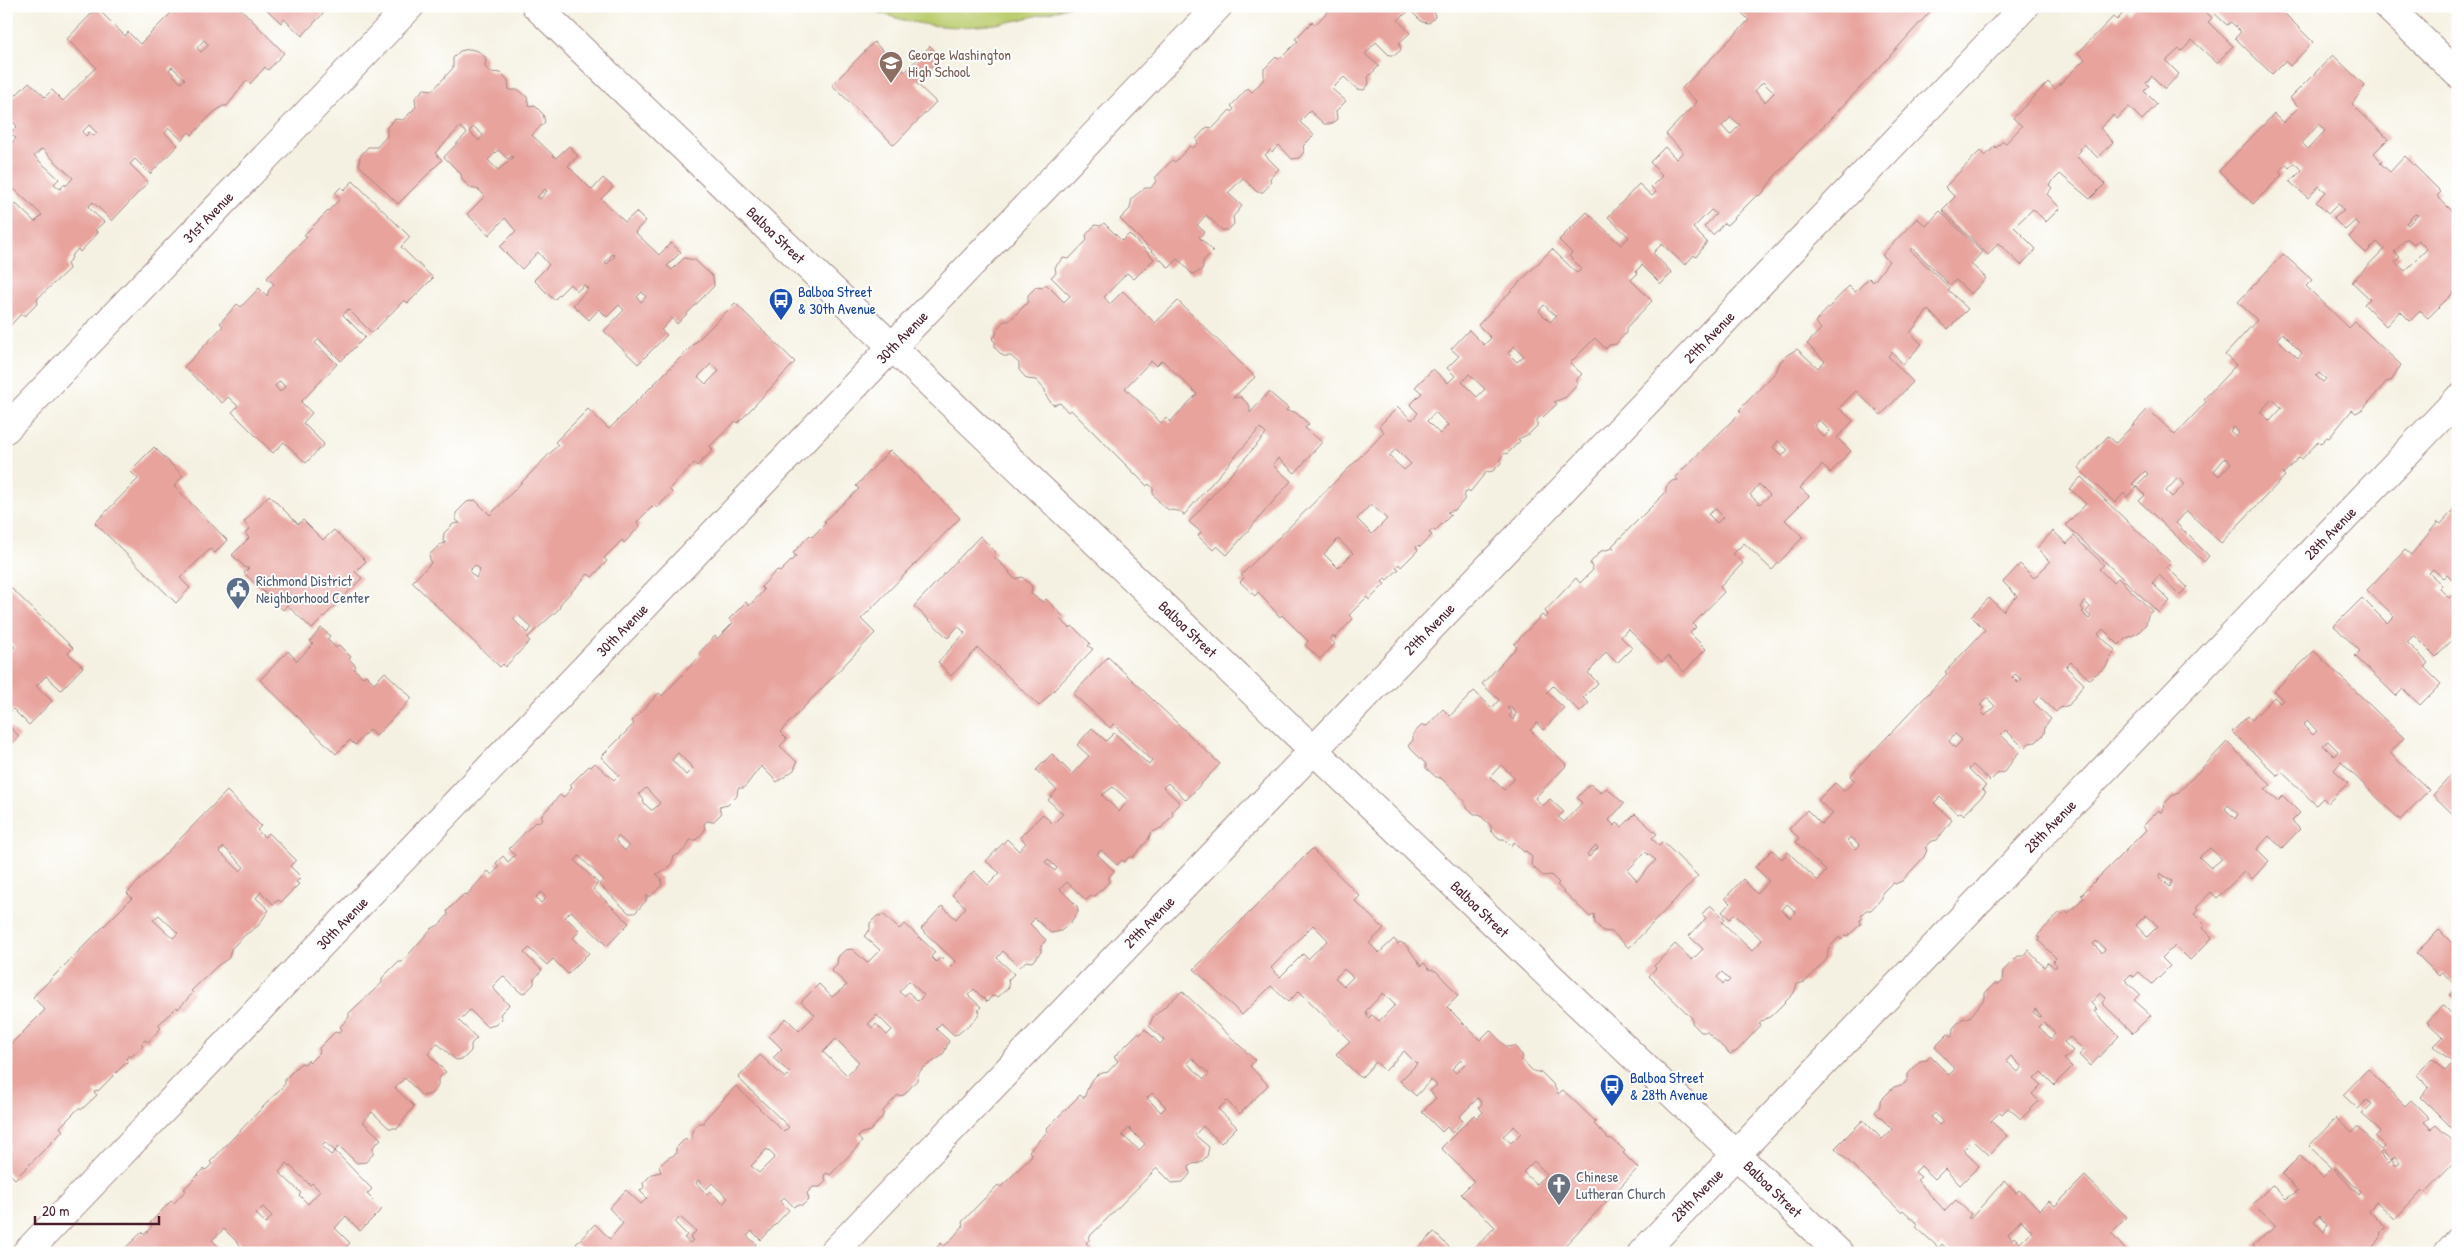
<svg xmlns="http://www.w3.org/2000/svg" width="2464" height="1259" viewBox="0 0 2464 1259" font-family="'Patrick Hand',sans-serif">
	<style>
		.green { fill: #bbcd70; stroke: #82764e }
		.building { fill: #e8a39d; fill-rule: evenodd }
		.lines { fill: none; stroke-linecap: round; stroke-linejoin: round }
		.street-casing { stroke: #a08886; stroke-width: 30 }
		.secondary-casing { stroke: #a08886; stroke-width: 30 }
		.street { stroke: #fff; stroke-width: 28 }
		.secondary { stroke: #fff; stroke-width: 28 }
		.labels { text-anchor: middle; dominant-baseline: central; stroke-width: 4; stroke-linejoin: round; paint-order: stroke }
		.education-label { font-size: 15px; fill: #785e54; stroke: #fff; text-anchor: start }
		.street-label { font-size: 15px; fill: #4a1f2b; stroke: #fff }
		.transit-label { font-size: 15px; fill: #164399; stroke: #fff; text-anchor: start }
		.service-label { font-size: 15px; fill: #4e5e75; stroke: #fff; text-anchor: start }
		.worship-label { font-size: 15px; fill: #5b616d; stroke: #fff; text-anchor: start }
	</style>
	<rect width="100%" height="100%" fill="#fff"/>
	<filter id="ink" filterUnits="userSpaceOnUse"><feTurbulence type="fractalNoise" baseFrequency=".02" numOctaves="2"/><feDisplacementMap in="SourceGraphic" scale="10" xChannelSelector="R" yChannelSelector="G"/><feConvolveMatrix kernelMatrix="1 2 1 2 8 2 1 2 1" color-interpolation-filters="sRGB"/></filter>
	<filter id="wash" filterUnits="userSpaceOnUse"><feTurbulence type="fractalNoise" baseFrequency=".0096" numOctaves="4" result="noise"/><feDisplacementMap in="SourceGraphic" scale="20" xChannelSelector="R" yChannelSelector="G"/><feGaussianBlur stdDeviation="1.12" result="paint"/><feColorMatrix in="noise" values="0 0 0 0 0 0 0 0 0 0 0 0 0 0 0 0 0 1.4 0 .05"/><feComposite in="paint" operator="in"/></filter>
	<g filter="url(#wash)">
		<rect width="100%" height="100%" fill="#f5f1e2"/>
		<!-- green -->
		<path class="green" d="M864,6H1070C998,29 935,38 864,6Z"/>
		<g id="blocks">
			<!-- building -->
			<path class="building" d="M178,6H238L284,53L268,70L265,67L250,84L247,80L227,106H223L213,113L192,135L189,132L182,140L169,128L165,133L178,145L150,174L135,159L130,164L148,182L112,221L93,202L88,207L104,222L95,230L98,233L80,252L78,249L71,256L72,258L67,263L69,269L37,299L38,303L26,315H20L6,330V204L12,209L16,204L35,222L42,215L13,188L6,196V139L11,144L16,138L10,133L17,126L6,115V105L29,82L45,97L52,90L63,101L96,67L67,39L97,8L125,36L128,32L140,44ZM204,40L209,45L201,52L197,48ZM172,67L185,79L181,83L169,70ZM89,125L97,133L94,136L89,132L86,136L82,132ZM42,149L73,178L66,186L65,184L60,189L54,184L59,179L34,156Z
				M263,6H330L302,36L284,19L281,23Z
				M1329,6H1438L1434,10L1435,17L1429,23L1422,22L1410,10L1398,20L1410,33L1399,43L1401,50L1395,55H1389L1376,42L1365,54L1379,66L1368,77L1369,84L1364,90L1357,89L1344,77L1332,89L1346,101L1336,111L1337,119L1331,124H1324L1310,111L1303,118L1300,122L1314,135L1303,146L1304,152L1299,158L1292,159L1279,145L1272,152L1270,150L1265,155L1279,169L1270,178L1271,183L1263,192H1257L1243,178L1228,193L1242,206L1233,217L1234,224L1228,230H1222L1206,215L1197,225L1205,232L1199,237L1213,251L1203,261V268L1197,273L1192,274L1178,259L1169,268L1120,219L1130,209L1132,198L1145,188H1151L1157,180L1155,178L1172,160L1175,162L1190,146L1193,148L1198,143L1196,139L1207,127L1213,128L1230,110L1232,112L1234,109L1231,106L1248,88L1252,92L1264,79V69L1276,57L1281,58L1298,41L1295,39L1312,22L1315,25L1329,10Z
				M1735,6H1935L1882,65L1774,177L1762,194L1755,197L1727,225L1724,223L1713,235L1704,227L1716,214L1711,210L1693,228L1707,242L1696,257L1694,255L1685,265L1662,244L1653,253L1672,273L1661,284L1642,265L1636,271L1638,273L1631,280L1652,301L1626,328V333L1616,344L1609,345L1606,349L1595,338L1570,363L1582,374L1577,379V385L1566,397L1554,402L1557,404L1543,417L1541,415L1537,420V426L1529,434L1518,439L1520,441L1507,454L1505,453L1501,457V463L1493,471L1486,472L1470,492L1468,490L1465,493L1464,500L1455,510L1447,512L1451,515L1435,531L1432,529L1429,533L1432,535L1420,547L1418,545L1416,547L1418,550L1401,567L1399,564L1396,567L1399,569L1387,580L1385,578L1382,582L1385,584L1369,600L1367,597L1349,615L1353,619L1335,638L1333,636L1330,639L1335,644L1320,659L1305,645L1308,641L1282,615L1280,617L1258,592L1255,596L1240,582L1244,578L1241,575L1375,442L1384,432L1379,426L1398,407L1412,420L1418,413L1410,405L1422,393L1415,387L1433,369L1448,383L1455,376L1447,368L1459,356L1451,349L1469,330L1484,345L1491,338L1478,325L1552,249L1577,273L1582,269L1569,256L1572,253L1559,240L1587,212L1621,245L1629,237L1608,217L1639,184L1652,196L1656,192L1651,187L1662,176L1650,162L1665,147L1676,159L1683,152L1666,134L1697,102L1682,88L1749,20ZM1763,82L1774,93L1765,102L1755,91ZM1731,117L1740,125L1730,135L1722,126ZM1544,305L1556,316L1550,322L1539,311ZM1514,346L1524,356L1517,362L1508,353ZM1469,374L1485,389L1477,397L1462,382ZM1435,412L1448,425L1440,434L1427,421ZM1396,449L1411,464L1404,470L1389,456ZM1371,504L1387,519L1372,534L1357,519ZM1338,539L1353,553L1338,568L1324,554Z
				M2137,6H2200L2212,18L2208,22L2233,46L2217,63L2192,40L2182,51L2179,49L2166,61L2179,74L2165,89L2152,76L2146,83L2149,86L2144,91L2157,104L2142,120L2129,107L2116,119L2113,115L2100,128L2113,142L2098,158L2084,144L2080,149L2081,150L2076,156L2105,184L2090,199L2060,174L2049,185L2052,188L2047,194L2060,208L2046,222L2033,209L2014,227L2036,249L2021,265L1998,243L1988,255L1942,210L1955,197L1945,187L1980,151L1985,156L1995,146L1996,148L2003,141L2006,143L2022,126L2013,118L2048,82L2055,89L2085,59L2078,53L2113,17L2117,20L2126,10L2129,14Z
				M2213,6H2277L2313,42L2290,66L2285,61L2272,74L2235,38L2241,32L2231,22L2227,25L2210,9Z
				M874,42L905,72L930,46L941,57L916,83L936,102L894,145L832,85Z
				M470,49L478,51L486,58L485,67L491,72L501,73L508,80L509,90H519L527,97L529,106L534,105L543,114L545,122L532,135L556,158L569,146L578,156L568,166L592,190L603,178L613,187L601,199L625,222L636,212L645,221L635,232L659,255L671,243L681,252L667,266L672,270L684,258L695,260L713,277L714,286L677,324L672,318L661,330L667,335L638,364L604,331L624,310L619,305L607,317L599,309L589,320L573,305L588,289L584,285L577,291L570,284L554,300L534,280L549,265L538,252L522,269L500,247L516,231L505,218L489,235L467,214L485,196L479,190L471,188L462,180L461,174L444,157L467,133L460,127L435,153L442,160L398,204L359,165L360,156L368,147H377L387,136V127L395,119L403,120L416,107L415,98L424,89L433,90L453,68V58L460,51ZM474,127L483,135L479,141L469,131ZM498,150L508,159L512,156L513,158L498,170L488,160ZM545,189L547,191L540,199L537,197ZM613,254L615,256L607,264L605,262ZM642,292L646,297L641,302L637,297Z
				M2333,55L2365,86L2352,104L2388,139L2374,153L2382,162L2380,163L2390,172L2405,156L2441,192L2437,196L2453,212L2458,207V288L2428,318L2420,311L2410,321L2400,311L2386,326L2364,304L2370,299L2352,282L2384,249L2377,242L2366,253L2349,237L2360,225L2355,221L2345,230L2333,218L2344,211L2338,204L2328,214L2316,202L2326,192L2319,186L2308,198L2290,182L2302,170L2294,163L2289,168L2286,164L2279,172L2282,175L2253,204L2219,171L2274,114L2283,123L2299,107L2290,98ZM2319,124L2325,131L2308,149L2302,143ZM2415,214L2418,215L2408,225L2406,223ZM2407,238L2414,244L2418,240L2427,249L2405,271L2395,262L2400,257L2394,252Z
				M353,181L410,237L401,247L433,278L408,303L404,300L372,333L348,309L343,315L365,337L341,361L319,339L315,343L337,364L301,402L312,413L303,423L324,444L306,463L284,442L273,453L232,412L238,406L228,397L222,403L184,367L223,326L220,323L237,304L241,307L259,288L267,296L269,290L274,284L267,278L307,237L304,235L340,199L335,193L341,187L344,190ZM280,381L285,387L280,392L275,386Z
				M1940,211L1982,252L1971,264L1986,278L1971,294L1956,280L1950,285L1912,248L1910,250L1950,288L1948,290L1968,309L1948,329L1928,310L1910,333L1922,344L1903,364L1892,352L1888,356L1913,382L1881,415L1856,391L1839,408L1853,421L1837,438L1851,451L1830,473L1822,465L1800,488L1809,496L1785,520L1803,537L1772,570L1744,543L1733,554L1743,563L1720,587L1724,592L1693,624L1696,627L1690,633L1706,649L1684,672L1668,656L1662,662L1628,629L1621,637L1632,648L1617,663L1606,652L1588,673L1598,683L1583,698L1589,703L1580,712L1553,686L1547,692L1564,708L1543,730L1537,723L1530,730L1567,765L1535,798L1543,806L1550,799L1564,812L1558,817L1564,822L1582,803L1577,798L1590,784L1601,793L1607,788L1624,804L1609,820L1614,826L1617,823L1622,827L1635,814L1657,834L1652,838L1659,846L1663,842L1698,876L1629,948L1612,932L1603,931L1595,923L1594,914L1590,917L1557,885L1559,883L1551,875L1543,876L1531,865L1532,857L1526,851L1524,852L1514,842L1511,846L1504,839H1500L1491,831V826L1479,814H1474L1465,805V801L1441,778L1436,777L1426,768V764L1408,746L1413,740V734L1422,725L1427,726L1443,709L1450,716L1474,691L1492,708L1499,700L1482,684L1517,647L1514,644L1542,615L1545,618L1548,615L1545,611L1576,578L1580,583L1593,570L1590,563L1601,551L1614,548L1612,546L1666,492V487L1672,481L1678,480L1675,477L1741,412L1739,410L1776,372L1780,362L1787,355L1797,349L1818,368L1825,361L1807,344L1821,329L1815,322L1849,286L1855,292L1869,278L1873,282L1875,280L1889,261L1882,255L1917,218L1926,226ZM1819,420L1830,431L1824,437L1814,426ZM1778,441L1788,450L1782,456L1773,447ZM1759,484L1770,495L1760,504L1750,495ZM1716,509L1723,517L1717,523L1708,514ZM1509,706L1516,713L1513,720L1509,716L1512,713L1507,708ZM1501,765L1515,778L1504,790L1490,777ZM1596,845L1598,848L1589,857L1587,854ZM1645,852L1656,860L1637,881L1628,870Z
				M1104,223L1122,241L1129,234L1154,259L1134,279L1127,273L1104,297L1110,304L1123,291L1155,323L1178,301L1255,377L1233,398L1241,397L1250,406V413L1269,392L1288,408L1286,411L1295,412L1309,424L1305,428L1322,442L1295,473L1278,458L1273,465L1291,481L1227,555L1217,546L1213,550L1198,536L1201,532L1189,522L1266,434L1260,428L1184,515L1179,511L1169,510L1162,505L1153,494V488L1149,484L1147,486L1071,410L1068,412L1060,403L1053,405L1046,396L1045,390L1036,380L1027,379L1019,370V363L1011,356H1003L995,348V342L992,339L996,335V330L1004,321H1009L1028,302V295L1036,287L1042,288L1046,284L1064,302L1070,296L1051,277L1056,273L1055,267L1063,258L1069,259L1087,240L1086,235L1095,225L1101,226ZM1162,360L1197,394L1170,422L1166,418L1161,423L1125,388L1151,361L1156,366Z
				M2283,254L2312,280L2306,286L2349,328L2355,322L2401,365L2392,380L2386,382L2363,409L2356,413L2352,410L2329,438L2327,437L2320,444L2318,442L2302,459L2299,457L2283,474L2285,476L2221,543L2187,511L2176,523L2209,556L2204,562L2139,501L2145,495L2136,486L2148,474L2145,471L2132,484L2136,487L2127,497L2124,493L2115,503L2078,468L2108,436L2116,443L2148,409L2175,435L2206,402L2204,399L2236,365L2225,355L2257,320L2238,302ZM2282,333L2302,353L2298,358L2277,339ZM2319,373L2326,379L2323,382L2316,376ZM2272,399L2282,408L2270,421L2260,412ZM2234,427L2239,433L2236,436L2230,431ZM2225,458L2231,463L2219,476L2214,471ZM2178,478L2185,484L2172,497L2166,491Z
				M735,303L795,362L738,423L736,421L710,446L713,450L697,466L694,463L669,489L672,492L657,508L654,505L637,522L640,526L624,543L622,540L604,558L607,561L592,577L588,574L561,603L559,609L527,638L530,641L505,667L503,664L500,667L412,582L431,563L429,555L441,544L446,543L443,541L444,533L453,524L460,523L456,520V513L467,502L475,500L490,515L558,445L555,442L588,409L609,429ZM711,364L719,371L706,384L698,377ZM475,565L480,569L476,578L469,571ZM518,615L532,628L527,633L513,619Z
				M154,447L183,476L174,486L227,540L215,553L210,549L180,578L190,588L176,603L95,523L138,479L130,471Z
				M890,450L960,518L861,619L875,633L780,732L787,739L780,746L797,762L794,770L777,782L761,766L744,788H738L737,796L728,805L719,807L721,814L713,822L707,821L704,824L705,830L696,840H690L687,847L679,854L674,856L672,863L663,872L656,874L661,878L662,885L651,896H646V901L635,913H629L599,884L604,880L579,856L575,861L598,883L593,889L629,923L607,946L571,911L565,917L580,931L573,938L589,953L568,974L553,959L547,965L529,948L524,953L542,970L534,979V984L526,992L521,993L503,976L492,987L509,1005L500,1014L502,1019L495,1025L487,1027L470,1010L459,1021L477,1038L471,1044V1051L463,1059L456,1060L437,1043L428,1054L446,1072L438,1079V1086L431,1094L422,1096L405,1078L395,1088L414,1106L398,1128H389L372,1112L363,1122L381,1139L373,1147V1154L366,1162L357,1163L339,1146L335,1151L325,1142L321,1146L331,1155L335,1151L372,1189L367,1194L382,1209L360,1231L346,1216L335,1228L350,1243L340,1253H316L313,1250L310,1253H248L224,1229L212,1240L225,1253H120L142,1232L144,1234L147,1232L152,1226L150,1223L171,1201L174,1203L186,1190L184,1189L204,1169L206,1170L212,1164L210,1162L285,1084V1079L301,1063L305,1064L308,1060L310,1062L320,1052L319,1048L335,1032L339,1033L342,1029L340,1027L349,1017V1013L382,983V978L398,962H402L431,929L439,925L448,915L447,911L464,894L467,895L488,871L492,875L499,867L496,863L503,856L508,862L515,855L509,849L535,822L537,823L543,818L541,816L560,795L563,798L570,790L572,787L570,785L589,766L591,767L595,763L614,780L619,775L601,757L634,724L632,721L659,693L662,696L701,655L699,653L715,636L717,639L733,623L729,619L746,602L749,606L764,590L761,587L777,570L780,572L796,556L793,553L810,535L812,537L826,523L824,521L859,489L856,486ZM678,753L693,768L686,775L672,760ZM646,788L660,803L654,809L651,810L643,802L644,800L639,794ZM618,836L629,846L625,851L615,840ZM541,892L546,898L541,903L536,897ZM287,1163L310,1185L312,1183L320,1191L308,1204L299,1195L301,1193L279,1172ZM263,1207L272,1216L266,1223L256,1214Z
				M2081,477L2171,563L2167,567L2187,587L2180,595L2159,575L2152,583L2170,601L2159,613L2066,525L2086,504L2070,489Z
				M269,495L298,524L303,520L323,540L334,530L366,561L355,572L362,578L312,629L287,605L283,610L244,573L249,568H246L232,555L249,538L245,533L250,529L244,522Z
				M2458,502V585L2447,574L2443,578L2433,569L2429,573L2442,585L2439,588L2449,598L2452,595L2458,601V640L2455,637L2436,657L2414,635L2407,642L2428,663L2424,667L2441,684L2420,705L2403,689L2396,696L2355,656L2360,651L2334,626L2362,598L2387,623L2394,616L2367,590L2405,550L2411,555L2438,522L2441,524L2456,507L2454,506Z
				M2053,531L2067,544L2074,536L2104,565L2099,569L2113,583L2118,578L2152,611L2148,615L2146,624L2138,633L2125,639L2119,645L2103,629L2098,634L2116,651L2110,657L2106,667L2089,679L2071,662L2066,667L2084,684L2069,705L2060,708L2056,712L2039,696L2033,702L2051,719L2045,726L2044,734L2036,742L2029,743L2024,748L2006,730L2001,735L2019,752L2004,772L1997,774L1990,781L1973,765L1969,769L1986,786L1982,789L1986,792L1964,815L1961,812L1958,814L1940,797L1934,803L1952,820L1937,840L1932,841L1925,848L1927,850L1924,857L1902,881L1895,884L1893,882L1882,893V898L1871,910H1866L1861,915L1863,918L1860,920L1861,924L1849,935L1845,936L1841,940L1839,937L1828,949L1827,959L1805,982L1797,984L1794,993L1771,1016L1762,1021L1759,1024L1761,1025L1737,1051L1730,1054L1707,1032H1701L1692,1023V1018L1649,976L1656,968L1654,966L1675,944L1692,960L1703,949L1689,936L1706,918L1702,914L1710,905L1725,919L1722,922L1752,951L1757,946L1762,940L1734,914L1730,919L1722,912L1730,903L1725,898L1743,879L1757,894L1769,881L1755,867L1772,850L1782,859L1788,852L1818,881L1826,871L1796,842L1799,838L1789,829L1807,810L1821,824L1833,814L1818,800L1835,783L1844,791L1855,781L1850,776L1947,674L1945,672L1985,630L1971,616L1989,598L2003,611L2017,596L2003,582L2020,564L2034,578L2050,562L2037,548ZM2085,602L2090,607L2086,612L2091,617L2089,619L2082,612L2084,611L2081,607ZM2015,674L2021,679L2018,683L2012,677ZM1987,698L1995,706L1985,716L1981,711L1984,708L1980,705ZM1955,734L1962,740L1955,748L1949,741ZM1851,837L1860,845L1856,849L1847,840ZM1787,904L1796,912L1790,918L1782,910ZM1722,972L1730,980L1727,983L1725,981L1723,984L1717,977Z
				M980,536L996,552L993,556L1010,572L1009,573L1015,579L1022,577L1032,586L1031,594L1043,602L1046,599L1063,616L1060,619L1070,628L1072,626L1090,643L1088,646L1093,649L1039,706L978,648L951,676L938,662L965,633L958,626L948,638L914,606Z
				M6,583L73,648L68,653L83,667L61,690L46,676L36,686L52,701L29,725L13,709L6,716V649L10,652L15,647L6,638Z
				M321,628L330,636L327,639L336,648L339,645L351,657L349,659L356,666L354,669L363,677L366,675L374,683L385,672L412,698L376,736L369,730L355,745L350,740L336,754L260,680L288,651L297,661L313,644L310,641Z
				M2314,651L2404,738L2390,753L2429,790L2400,820L2341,762L2334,770L2348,783L2328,803L2323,798L2316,805L2282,772L2278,776L2232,732L2248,716L2252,720L2274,697L2280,703L2283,700L2274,691ZM2308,721L2317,731L2313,735L2303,725ZM2328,741L2338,751L2334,756L2323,745Z
				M1108,657L1220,764L1186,800L1168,783L1163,787L1180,803L1172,811L1173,815L1161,828L1151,833L1148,840L1133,857H1129L1124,862L1122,860L1117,865L1101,850L1097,854L1114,871L1109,877V882L1095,896H1091L1086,900L1067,882L1060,889L1077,906L1078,912L1070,923L1061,931L1051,933L1035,918L1030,924L1046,940L1041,946V952L1032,962L1026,961L1020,967L1003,951L997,958L1014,974L1008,980L1009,987L998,997L992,996L987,1002L974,989L968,995L981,1007L978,1010L980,1011L976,1019L958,1034L954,1035L941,1023L936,1029L949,1041L943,1055L922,1069L918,1074L917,1080L904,1095L897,1096L883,1111V1116L870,1131L862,1133L858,1137L862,1142L830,1175L827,1173L824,1175L826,1181L820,1187H813L807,1193L809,1199L803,1205H796L794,1207L784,1197L780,1201L789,1210L761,1240L752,1231L747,1236L756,1244L751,1253H586L576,1244L595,1224L610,1239L623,1223L609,1208L626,1190L641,1204L647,1198L640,1191L644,1187L643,1183L652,1174L661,1172L659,1166L668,1158L676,1154V1148L684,1140L692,1139V1131L699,1123H705L703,1121L736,1086L784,1132L789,1127L738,1078L760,1055L785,1078L790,1073L773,1058L782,1049L769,1036L786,1018L799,1031L815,1015L801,1002L819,984L832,997L847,985L831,970L837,964L838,957L845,950L852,949L867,963L880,950L864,936L870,930V923L877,916L884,915L899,929L905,924L935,952L931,957L936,962L941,957L951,967L956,962L921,929L942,906L956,919L966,907L952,895L974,871L988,885L1000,873L986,861L1007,839L1019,851L1026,843L1020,837L1043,814L1053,824L1063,814L1048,800L1057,790L1036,770L1052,754L1072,774L1089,756L1077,745L1092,728L1106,741L1114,733L1149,765L1152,761L1113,724L1110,728L1073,694ZM1113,787L1128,800L1119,812L1102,795ZM1048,859L1057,868L1055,871L1045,862ZM909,981L924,995L918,1001L908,992L904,996L899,992ZM877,1015L892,1030L887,1035L876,1024L873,1028L868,1024ZM836,1039L859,1062L847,1075L823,1052ZM767,1149L775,1157L759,1173L751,1166ZM698,1180L706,1189L712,1183L728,1198L723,1204L710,1191L707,1195L696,1183ZM680,1217L696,1231L690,1238L693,1240L690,1243L684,1238L687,1235L675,1223Z
				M6,724L19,736L6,749Z
				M2227,742L2271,785L2265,790L2278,801L2283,796L2300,813L2292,821L2300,829L2282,848L2269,836L2257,849L2269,861L2252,879L2245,871L2217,898L2211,892L2196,908L2198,910L2194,914L2205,925L2202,928L2212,938L2190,960L2175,945L2162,958L2170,966L2152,984L2139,972L2134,977L2131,974L2125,980L2140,994L2134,1000L2151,1015L2133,1033L2102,1003L2106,998L2100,993L2091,1003L2097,1009L2094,1011L2119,1036L2090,1066L2079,1055L2084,1050L2070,1037L2064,1042L2073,1051L2064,1059L2072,1067L2054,1085L2041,1072L2034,1079L2041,1085L2032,1094L2039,1101L2021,1119L2008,1108L2002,1114L2000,1112L1991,1121L2007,1136L1989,1155L1973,1140L1963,1150L1979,1166L1960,1185L1945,1169L1935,1179L1921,1166L1915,1172L1921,1177L1917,1180L1945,1211L1956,1200L1971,1214L1968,1218H1971L2004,1181L2016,1193L2019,1190L2040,1210L2049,1201L2055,1206L2085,1176L2127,1217L2111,1233L2128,1253H1951L1942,1244L1939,1248L1916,1227L1918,1224L1903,1210L1901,1212L1835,1148L1863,1120L1882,1139L1888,1134L1892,1129L1875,1112L1880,1106V1101L1894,1087L1904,1084L1908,1079V1074L1920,1061L1927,1060L1930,1056L1949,1075L1955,1069L1935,1047L1948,1034L1952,1037L1953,1028L1962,1019L1970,1017L1985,998V993L1994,984H1999L2002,981L2003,971L2018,956H2023L2028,950L2044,967L2048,962L2055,968L2057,966L2053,961L2056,958L2038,940L2040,938L2037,936L2060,912L2062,915L2066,911L2068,914L2084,897L2081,895L2146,830L2143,826L2159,810L2161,813L2163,811L2164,804L2173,795H2176ZM2228,805L2238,814L2235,819L2225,809ZM2210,848L2222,859L2211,868L2199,857ZM2160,873L2172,881L2170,887L2160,877ZM2146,915L2158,926L2147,937L2136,925ZM2096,941L2105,949L2102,953L2093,944ZM2035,1009L2041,1016L2039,1017L2033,1012ZM2044,1022L2055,1034L2051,1039L2039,1027ZM2011,1056L2022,1067L2018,1072L2006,1061ZM1935,1113L1943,1122L1939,1125L1931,1117ZM2021,1220L2032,1231L2020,1243L2014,1237L2012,1239L2008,1234Z
				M2458,768V819L2433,795Z
				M227,791L261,826L257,830L264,837L269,833L296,860L290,866L301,877L296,882L299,884L281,902L278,900L273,904L261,892L256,898L269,910L258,926L245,935L231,949L229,958L217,966L191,991L193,993L178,1009L177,1007L158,1025L161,1028L148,1042L145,1040L141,1044L143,1046L131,1057L129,1055L126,1059L128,1061L98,1091L97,1090L94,1092L97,1095L81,1110L79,1108L60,1127L63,1131L15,1179L6,1170V1049L45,1010L33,997L132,898L127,893ZM224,847L244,867L240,871L219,851ZM159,915L178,933L173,938L153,920Z
				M1312,849L1360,896L1355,901L1384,929L1369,943L1379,953L1394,939L1398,944L1400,942L1407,946L1421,966L1424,963L1429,969L1436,971L1450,986L1458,996L1447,1007L1480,1040L1490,1030L1506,1047L1514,1046L1523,1056L1521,1059L1533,1071L1542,1073L1553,1084L1558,1094L1563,1090L1596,1122L1594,1124L1609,1139L1611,1138L1625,1151L1623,1153L1638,1168L1558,1253H1480L1475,1248L1495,1227L1461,1194L1474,1181L1441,1148L1474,1115L1477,1118L1483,1112L1479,1107L1482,1103L1478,1098L1459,1117L1463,1121L1452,1133L1447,1127L1442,1132L1422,1112L1436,1098L1430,1091L1437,1085L1431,1080L1416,1096L1400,1081L1417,1064L1404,1051L1385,1071L1376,1062L1361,1078L1336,1054L1350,1041L1299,991L1288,1002L1271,986L1242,1015L1194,969ZM1313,925L1328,940L1308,959L1303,954L1280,977L1271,968ZM1344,969L1353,977L1344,986L1335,978ZM1383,993L1395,1005L1379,1021L1372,1015L1368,1018L1366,1011ZM1461,1060L1465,1064L1456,1073L1452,1069ZM1514,1126L1521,1133L1511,1143L1503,1136ZM1534,1161L1547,1174L1536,1184L1523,1172Z
				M2439,930L2458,949V987L2442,972L2439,976L2416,953Z
				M2458,987V1003L2450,995Z
				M1182,991L1255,1060L1250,1066L1268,1085L1240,1114L1227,1101L1218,1109L1237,1127L1221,1143L1203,1126L1195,1135L1209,1147L1207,1156L1200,1163L1192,1164L1189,1167L1190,1174L1183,1182L1172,1183L1157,1168L1088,1238L1090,1239L1086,1243L1096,1253H931L941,1243L944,1246L949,1242L963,1226L962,1222L979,1204L998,1185L1001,1187L1016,1172L1032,1155L1029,1151L1047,1132L1046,1129L1080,1095L1084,1098L1090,1082L1098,1074L1108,1072L1118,1061L1114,1057L1138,1033L1140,1035L1145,1029L1160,1044L1164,1040L1149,1026L1153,1017ZM1192,1058L1209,1074L1204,1079L1187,1063ZM1152,1093L1166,1107L1161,1112L1147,1098ZM1129,1128L1145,1144L1139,1150L1122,1135Z
				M2443,1005L2458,1020V1134L2421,1097L2429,1087L2417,1075L2432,1058L2445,1071L2453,1063L2434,1046L2443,1037L2427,1022Z
				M2368,1069L2405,1106L2411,1100L2429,1118L2424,1122L2431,1129L2436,1125L2458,1146V1159L2425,1193L2422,1190L2395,1219L2376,1201L2369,1211L2386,1228L2381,1233L2380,1239L2367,1253H2261L2253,1245L2276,1226L2253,1204L2272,1185L2286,1199L2298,1191L2282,1174L2300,1156L2323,1177L2332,1168L2309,1146L2336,1118L2352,1133L2357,1127L2381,1150L2385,1146L2375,1137L2381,1131L2362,1114L2372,1104L2367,1100L2358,1109L2343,1095ZM2382,1151L2391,1160L2395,1156L2400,1162L2396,1166L2392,1160L2389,1163L2380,1154ZM2336,1168L2361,1192L2359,1195L2334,1169ZM2319,1216L2327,1225L2324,1232L2314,1221Z
				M1434,1232L1455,1253H1414Z"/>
		</g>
	</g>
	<g filter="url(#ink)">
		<use href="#blocks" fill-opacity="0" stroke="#a08886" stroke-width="1"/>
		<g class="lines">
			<defs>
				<path id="street" d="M2387,6L2458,74
					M6,429L410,6
					M26,1253L1218,6
					M833,1253L2025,6
					M1642,1253L2458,399
					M2448,1253L2458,1242"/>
				<path id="secondary" d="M536,6L1839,1253"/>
			</defs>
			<!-- street casing -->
			<use href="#street" class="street-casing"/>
			<!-- secondary casing -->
			<use href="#secondary" class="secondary-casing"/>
			<!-- street -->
			<use href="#street" class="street"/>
			<!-- secondary -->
			<use href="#secondary" class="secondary"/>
		</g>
	</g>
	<!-- icons -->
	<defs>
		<symbol id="school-pin" viewBox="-11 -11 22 30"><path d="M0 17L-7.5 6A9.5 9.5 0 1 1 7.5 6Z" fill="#8d6e63" stroke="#fff"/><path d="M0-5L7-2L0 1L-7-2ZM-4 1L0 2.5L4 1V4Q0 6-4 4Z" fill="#fff"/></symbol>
		<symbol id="bus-pin" viewBox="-11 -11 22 30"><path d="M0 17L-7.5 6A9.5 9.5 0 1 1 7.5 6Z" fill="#1a4fb4" stroke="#fff"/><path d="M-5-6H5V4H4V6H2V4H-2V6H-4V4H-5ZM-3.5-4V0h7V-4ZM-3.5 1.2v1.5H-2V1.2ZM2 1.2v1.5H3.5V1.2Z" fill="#fff"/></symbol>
		<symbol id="civic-pin" viewBox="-11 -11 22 30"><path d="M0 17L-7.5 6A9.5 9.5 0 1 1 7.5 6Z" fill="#5c6f8a" stroke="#fff"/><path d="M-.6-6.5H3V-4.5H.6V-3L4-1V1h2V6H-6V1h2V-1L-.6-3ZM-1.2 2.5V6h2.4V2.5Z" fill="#fff"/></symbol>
		<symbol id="church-pin" viewBox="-11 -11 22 30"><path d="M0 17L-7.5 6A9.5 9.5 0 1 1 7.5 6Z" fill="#6b7280" stroke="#fff"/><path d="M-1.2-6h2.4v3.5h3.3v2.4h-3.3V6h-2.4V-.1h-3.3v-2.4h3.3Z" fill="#fff"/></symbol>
	</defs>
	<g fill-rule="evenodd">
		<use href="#school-pin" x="877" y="49" width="28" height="38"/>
		<use href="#bus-pin" x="767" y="286" width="28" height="38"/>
		<use href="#civic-pin" x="224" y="575" width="28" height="38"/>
		<use href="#bus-pin" x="1598" y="1072" width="28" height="38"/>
		<use href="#church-pin" x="1545" y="1171" width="28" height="38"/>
	</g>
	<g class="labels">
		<!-- education labels -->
		<g class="education-label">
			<text x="908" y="54">George Washington<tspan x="908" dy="17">High School</tspan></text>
		</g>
		<!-- street labels -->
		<g class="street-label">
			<text transform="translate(208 217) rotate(-46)">31st Avenue</text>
			<text transform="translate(776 235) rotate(44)">Balboa Street</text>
			<text transform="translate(902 337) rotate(-46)">30th Avenue</text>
			<text transform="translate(1709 337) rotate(-46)">29th Avenue</text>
			<text transform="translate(2330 533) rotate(-46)">28th Avenue</text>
			<text transform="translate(1188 629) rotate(44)">Balboa Street</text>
			<text transform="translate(1429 629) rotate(-46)">29th Avenue</text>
			<text transform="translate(622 630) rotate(-46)">30th Avenue</text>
			<text transform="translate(2050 826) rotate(-46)">28th Avenue</text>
			<text transform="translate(1480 909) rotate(44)">Balboa Street</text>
			<text transform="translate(1149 922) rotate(-46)">29th Avenue</text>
			<text transform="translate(342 923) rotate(-46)">30th Avenue</text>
			<text transform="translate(1773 1189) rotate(44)">Balboa Street</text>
			<text transform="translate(1697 1195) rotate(-46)">28th Avenue</text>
		</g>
		<!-- transit labels -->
		<g class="transit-label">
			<text x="798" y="291">Balboa Street<tspan x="798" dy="17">&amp; 30th Avenue</tspan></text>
			<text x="1630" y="1077">Balboa Street<tspan x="1630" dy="17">&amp; 28th Avenue</tspan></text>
		</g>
		<!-- service labels -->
		<g class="service-label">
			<text x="256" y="580">Richmond District<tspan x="256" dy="17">Neighborhood Center</tspan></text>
		</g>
		<!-- worship labels -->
		<g class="worship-label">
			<text x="1576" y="1176">Chinese<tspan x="1576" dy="17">Lutheran Church</tspan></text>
		</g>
	</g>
	<!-- margin -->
	<rect width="2464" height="1259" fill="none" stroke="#fff" stroke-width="25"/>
	<!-- scale -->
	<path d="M35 1216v8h124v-8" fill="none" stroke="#4a1f2b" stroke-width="2.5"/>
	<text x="42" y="1216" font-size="15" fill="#4a1f2b" stroke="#ffffff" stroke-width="4" paint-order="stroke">20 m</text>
</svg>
